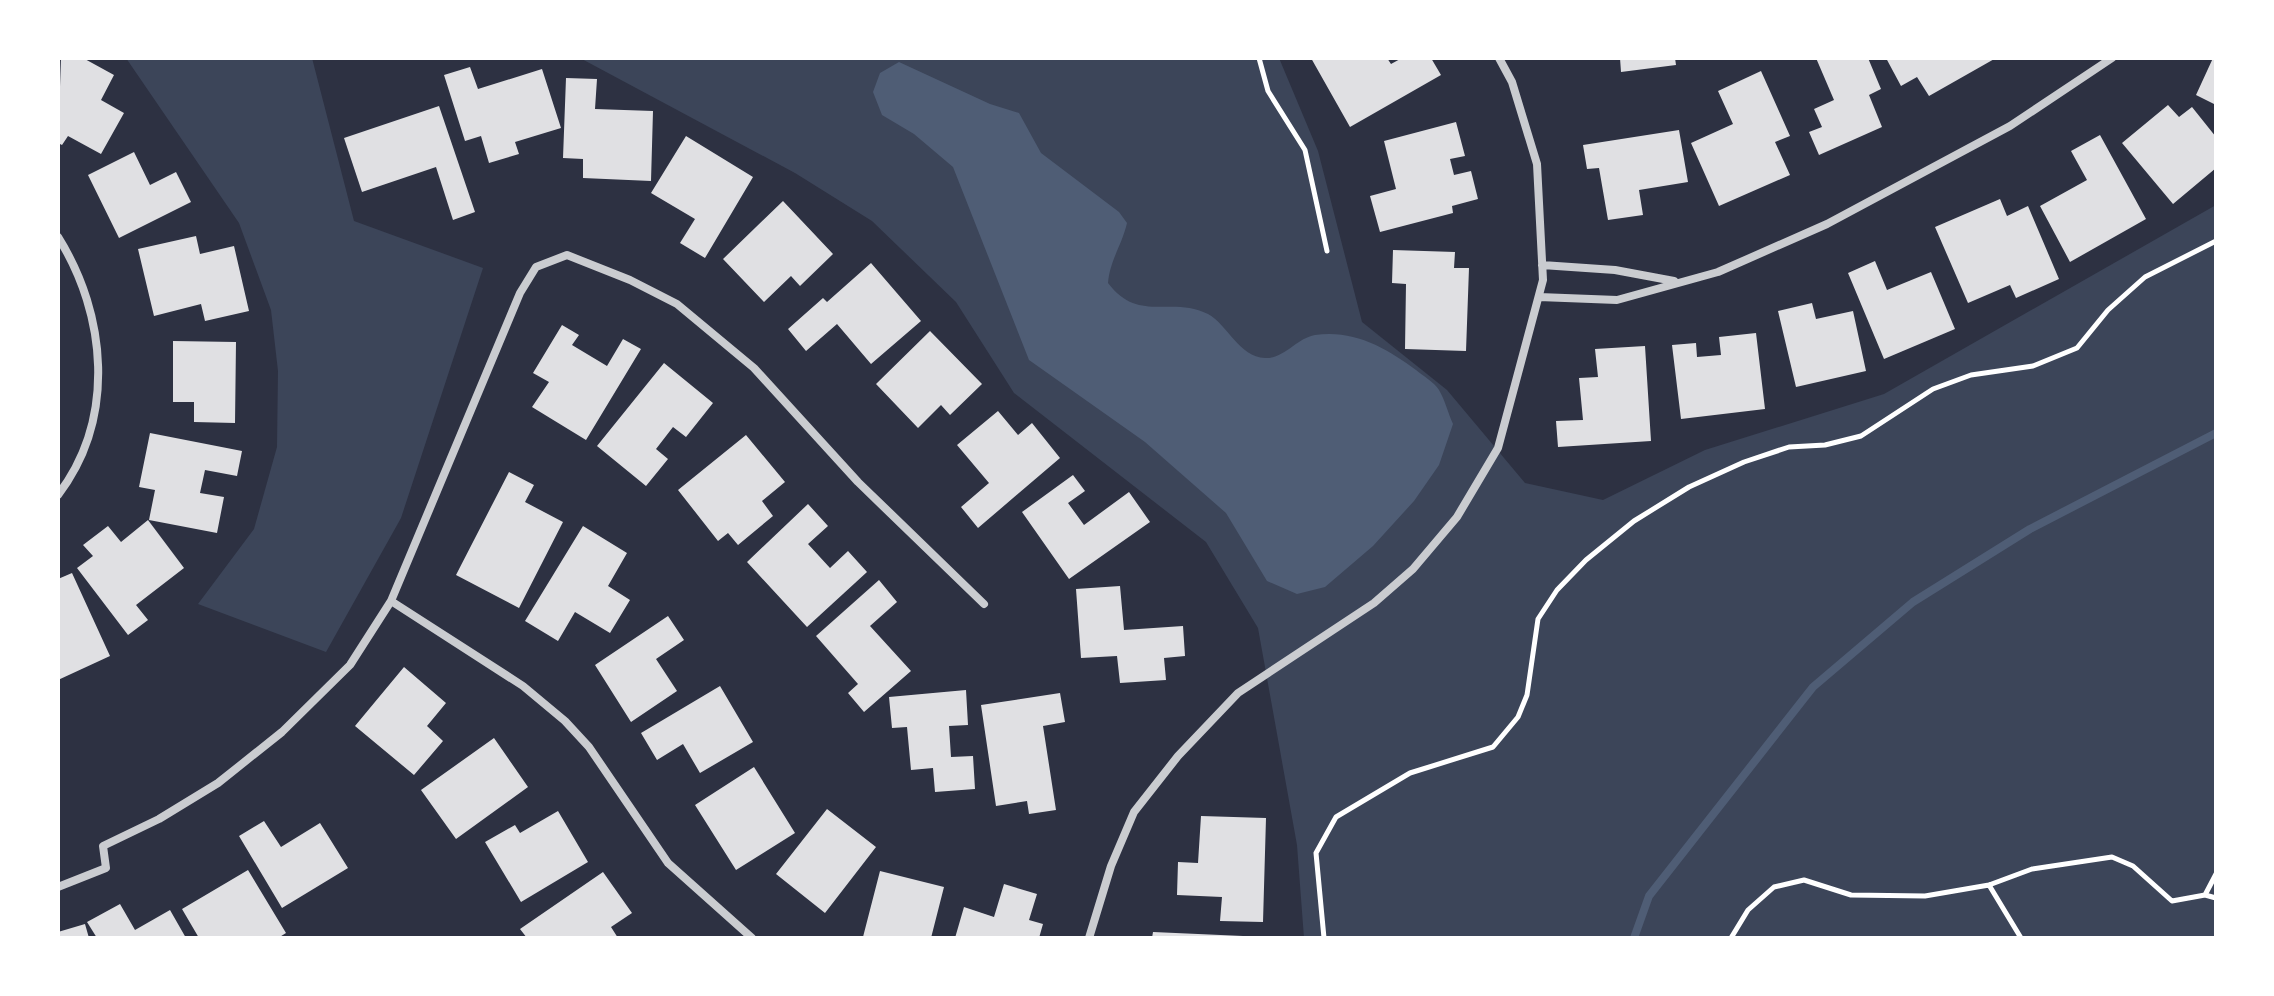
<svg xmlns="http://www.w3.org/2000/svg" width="2274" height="996" viewBox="0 0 2274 996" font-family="'PT Serif',serif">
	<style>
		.green { fill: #3c4559 }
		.water { fill: #4f5d75 }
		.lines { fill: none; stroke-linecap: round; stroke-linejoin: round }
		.stream { stroke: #4f5d75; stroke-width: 8 }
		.building { fill: #e0e0e3 }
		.path { stroke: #fff; stroke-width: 5 }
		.minor { stroke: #caccd0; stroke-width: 8 }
	</style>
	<rect width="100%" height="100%" fill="#2d3142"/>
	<!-- green -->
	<path class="green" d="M126,58H312L354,221L483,268L401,518L326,652L198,604L254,529L277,447L278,371L271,310L239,223Z
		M580,58H1279L1318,151L1362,322L1447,390L1525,483L1603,500L1705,450L1884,394L2216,205V938H1304L1297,845L1258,628L1206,542L1014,393L956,302L872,221L795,173Z"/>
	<!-- water -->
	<path class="water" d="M899,62L990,104L1019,113L1041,153L1119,212L1127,223C1122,245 1110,260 1108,283C1139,324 1171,295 1208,314C1228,325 1239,357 1265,358C1284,359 1297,338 1315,335C1353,329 1387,348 1416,370C1423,376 1434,382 1439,390C1445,400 1448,413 1453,424L1439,465L1414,501L1373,546L1325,587L1297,594L1267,581L1226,513L1145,442L1029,360L953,167L914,134L882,115L873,92L880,73Z"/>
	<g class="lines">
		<!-- stream -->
		<path class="stream" d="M1634,938L1649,896L1813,687L1913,602L2030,529L2216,433"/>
	</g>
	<!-- building -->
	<path class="building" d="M61,58H83L114,75L101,100L124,113L101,154L68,136L62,145L58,143Z
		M1311,58H1387L1391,64L1402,58H1431L1441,75L1350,127Z
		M1620,58H1675L1676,65L1621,72Z
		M1816,58H1868L1881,89L1869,95L1882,127L1819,155L1809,132L1822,127L1814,109L1834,100Z
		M1886,58H1996L1929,96L1917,77L1901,86Z
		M2213,58H2216V105L2196,95Z
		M470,67L478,89L542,69L561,128L515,142L519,154L489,163L481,136L465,141L444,75Z
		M1761,71L1790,136L1775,142L1790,175L1719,206L1691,143L1733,124L1718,91Z
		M566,78L597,79L595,109L653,111L651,181L583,178V159L563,158Z
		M2168,105L2179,117L2192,107L2216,137V168L2173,204L2122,143Z
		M439,106L475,212L453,220L436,167L362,192L344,138Z
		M1456,122L1465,156L1450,159L1454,175L1471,171L1478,199L1452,206L1453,213L1380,232L1370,196L1396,189L1384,141Z
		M1679,130L1688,182L1639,190L1643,215L1608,220L1599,168L1587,169L1583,145Z
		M2100,135L2146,219L2070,262L2040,206L2087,180L2071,151Z
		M686,136L753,177L705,258L680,243L695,219L651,193Z
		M134,152L150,185L176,172L191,202L119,238L88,175Z
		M2000,199L2007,216L2028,206L2059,279L2016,298L2010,285L1968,303L1935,227Z
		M783,201L833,254L800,286L791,276L764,302L723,259Z
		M196,236L200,254L234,246L249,311L205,321L201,304L154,316L138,249Z
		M1393,250L1455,252L1454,268H1469L1466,351L1405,349L1406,284L1392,283Z
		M1875,261L1887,290L1931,272L1955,329L1884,359L1848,273Z
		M871,263L921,321L871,364L837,324L806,351L788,329L823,298L827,302Z
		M1812,303L1816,319L1853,311L1866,371L1796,387L1778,311Z
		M562,325L579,335L572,345L607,366L623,339L641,349L586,440L532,407L549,382L533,373Z
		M930,331L982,384L950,415L941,405L918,428L876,384Z
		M1756,333L1765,409L1681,419L1672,345L1696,343L1697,357L1721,355L1719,337Z
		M173,341L236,342L235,423L194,422V402H173Z
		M1645,346L1651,441L1558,447L1556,421L1583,420L1579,378L1598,377L1595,349Z
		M664,363L713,403L686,437L673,427L656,449L668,459L646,486L597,446Z
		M998,411L1018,435L1032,423L1060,458L978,528L961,507L989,483L957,445Z
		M150,433L242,451L237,476L205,470L200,493L224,497L217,533L149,520L155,490L139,487Z
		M746,435L785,482L762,501L773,516L738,545L728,533L718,541L678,490Z
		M509,472L534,485L525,502L563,522L519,608L456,575Z
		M1073,475L1085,491L1068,503L1084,525L1129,492L1150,522L1069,579L1022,512Z
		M808,504L828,526L808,544L830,568L848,551L867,572L807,627L747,562Z
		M148,520L184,568L136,605L148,620L128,635L77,568L93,556L83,545L108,526L121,542Z
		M583,526L627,553L608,586L630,600L610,633L575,612L558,641L525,621Z
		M72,573L110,656L58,680V579Z
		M879,580L897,602L870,626L911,671L864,712L848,693L858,684L816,636Z
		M1120,586L1124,630L1183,626L1185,656L1164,658L1166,680L1120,683L1117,656L1081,658L1076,589Z
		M668,616L684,640L656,659L677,691L631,722L595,665Z
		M404,667L446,703L427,726L443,741L414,775L355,726Z
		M720,686L753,742L700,773L683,744L657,760L641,733Z
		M966,690L968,725L949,726L951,757L973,756L975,789L935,792L933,768L911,770L907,727L892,728L889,697Z
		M1060,693L1065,722L1043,726L1056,810L1029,814L1027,801L996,806L981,705Z
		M494,738L528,787L456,839L421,790Z
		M754,767L795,833L736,870L695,805Z
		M827,809L876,847L825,913L776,874Z
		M558,811L588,862L521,902L485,842L515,825L520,833Z
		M1201,816L1266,818L1263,922L1220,921L1222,897L1177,895L1178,862L1198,863Z
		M264,821L281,847L320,823L348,868L282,908L239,836Z
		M248,870L286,933L278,938H199L182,909Z
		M880,871L944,887L931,938L863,937Z
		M603,872L632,913L611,927L618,938H527L520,929Z
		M1004,884L1037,894L1029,920L1043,924L1039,938H955L964,907L994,917Z
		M120,904L135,930L170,910L186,938H97L87,922Z
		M85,924L89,938H58V932Z
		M1153,932L1243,936V938H1152Z"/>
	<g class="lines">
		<!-- path -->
		<path class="path" d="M1259,58L1268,91L1305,150L1327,251
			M1989,885L2021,938
			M2205,895L2216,898
			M1324,938L1316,853L1336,817L1410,773L1493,747L1518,717L1527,695L1538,619L1557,590L1586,560L1634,521L1689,487L1744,462L1789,447L1825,445L1861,436L1933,389L1971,375L2033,366L2077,348L2108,310L2145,277L2216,241
			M1731,938L1748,910L1774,887L1804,880L1851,895L1925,896L1989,885L2032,869L2112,857L2133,866L2172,901L2205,895L2216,874"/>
		<!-- minor -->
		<path class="minor" d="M58,237C107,315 116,419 58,495
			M1542,265L1615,270L1674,281
			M1539,297L1617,300L1718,272L1827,224L2010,126L2112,58
			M391,601L523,686L565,721L589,747L668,863L752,938
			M58,887L106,868L103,846L159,819L218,783L282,732L350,665L391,601L520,293L536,267L567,255L630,280L677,304L754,368L858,482L984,604
			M1089,938L1111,866L1134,812L1178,756L1238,693L1374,603L1413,569L1457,517L1498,448L1543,280L1537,164L1512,82L1499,58"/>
	</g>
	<!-- border -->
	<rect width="2274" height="996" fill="none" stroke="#ffffff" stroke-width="120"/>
</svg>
